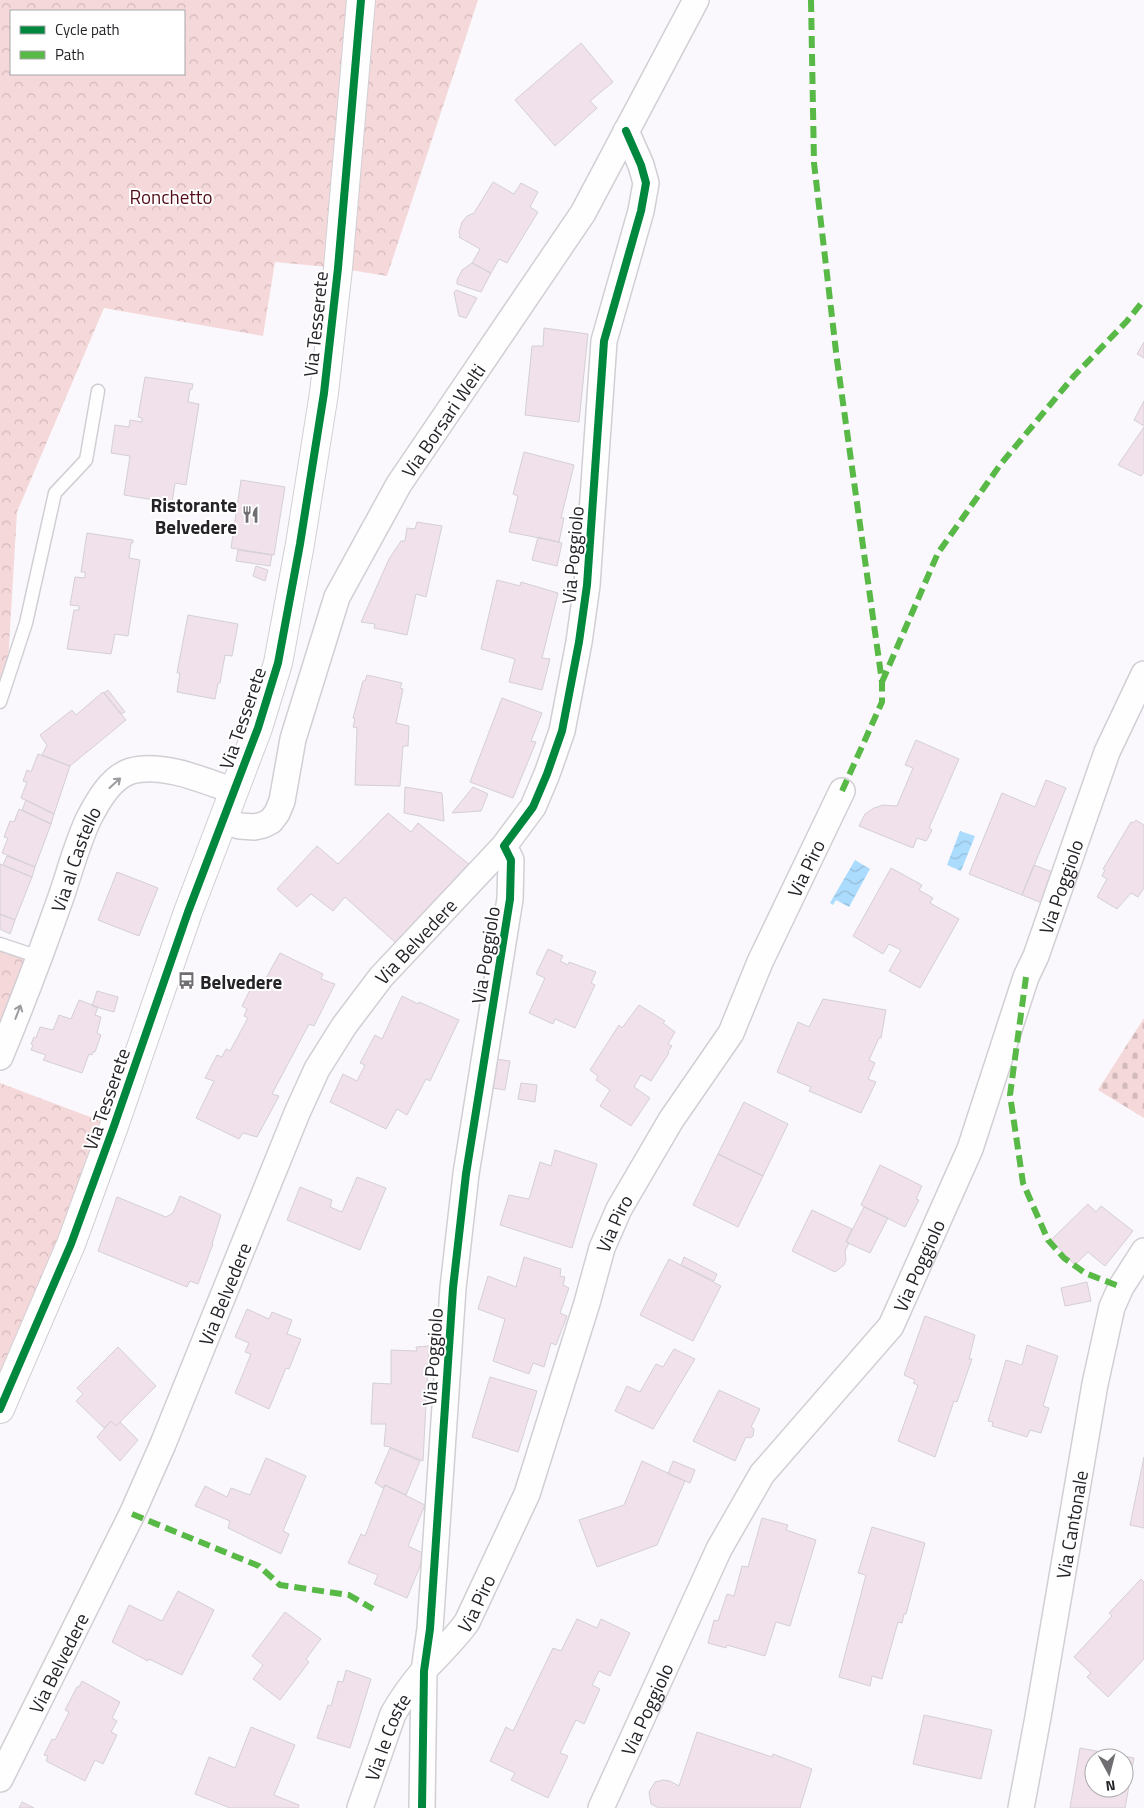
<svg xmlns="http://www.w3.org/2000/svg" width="1144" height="1808" viewBox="0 0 1144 1808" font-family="'Titillium Web',sans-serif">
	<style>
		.forest { fill: url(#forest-crowns); fill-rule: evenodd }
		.cemetery { fill: url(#cemetery-stones) }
		.water { fill: url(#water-waves) }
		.building { fill: #f0e1eb; stroke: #d4d0d3; fill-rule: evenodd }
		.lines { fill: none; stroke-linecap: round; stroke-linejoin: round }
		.lane-casing { stroke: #d2cfd4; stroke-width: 15 }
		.street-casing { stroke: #d2cfd4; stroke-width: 28 }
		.secondary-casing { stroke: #d2cfd4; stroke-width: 30 }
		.lane { stroke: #fefeff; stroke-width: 12 }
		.street { stroke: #fefeff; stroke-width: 25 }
		.secondary { stroke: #fefeff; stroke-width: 28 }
		.quiet { stroke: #58b947; stroke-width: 6; stroke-dasharray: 12 6; stroke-linecap: butt }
		.cycleway-casing { stroke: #fff; stroke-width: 11 }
		.cycleway { stroke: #00873e; stroke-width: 8 }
		.oneway { stroke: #9c9b9e }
		.labels { text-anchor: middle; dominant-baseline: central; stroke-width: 4; stroke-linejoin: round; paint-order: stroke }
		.park-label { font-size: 19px; fill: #530d18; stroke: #fff }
		.street-label { font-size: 19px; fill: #252328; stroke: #fff }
		.poi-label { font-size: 19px; font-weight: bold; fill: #252328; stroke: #fff; text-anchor: end }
	</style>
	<defs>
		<pattern id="forest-crowns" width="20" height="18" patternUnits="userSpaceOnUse" patternTransform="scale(1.25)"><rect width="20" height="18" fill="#f5d8da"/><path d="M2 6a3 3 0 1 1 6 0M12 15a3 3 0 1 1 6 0" fill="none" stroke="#d2b9bb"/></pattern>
		<pattern id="cemetery-stones" width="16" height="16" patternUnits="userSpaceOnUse" patternTransform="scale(1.25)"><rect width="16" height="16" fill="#f5d8da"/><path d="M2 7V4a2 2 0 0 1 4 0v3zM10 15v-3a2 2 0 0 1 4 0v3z" fill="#d2b9bb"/></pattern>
		<pattern id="water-waves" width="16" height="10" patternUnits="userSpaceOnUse" patternTransform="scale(1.25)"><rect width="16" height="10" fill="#acdcfd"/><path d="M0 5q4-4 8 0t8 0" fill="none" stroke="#94bcd9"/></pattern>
	</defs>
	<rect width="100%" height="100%" fill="#faf8fc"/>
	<!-- forest -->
	<path class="forest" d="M0,0H478L387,276L338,268L275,262L263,336L104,308L17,512L7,679L0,702ZM11,11H184V74H11Z
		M0,944L39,957L0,1057Z
		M0,1083L114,1126L0,1408Z"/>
	<!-- cemetery -->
	<path class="cemetery" d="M1144,1018V1118L1098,1090Z"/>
	<!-- water -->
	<path class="water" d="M960,831L975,836L961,871L947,865Z
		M855,860L870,869L849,907L836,900L833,905L830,903Z"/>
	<!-- building -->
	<path class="building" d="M581,43L613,82L590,101L597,108L555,146L515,100Z
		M493,182L514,194L521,183L538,192L530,207L538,212L507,263L499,259L491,273L472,263L480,249L459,237L460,235L459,232L462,222L467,216L474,213Z
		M472,263L491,273L481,292L457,284V280L462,270Z
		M456,290L477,298L466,318L459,316L454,293Z
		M544,328L588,334L579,422L525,415L532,346H543Z
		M1144,342V358L1137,354Z
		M145,377L193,384L192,389H190L188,402L199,404L186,485L175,483L172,503L124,495L130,456L111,453L115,425L129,427L130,420L142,422V418L138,417Z
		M1144,401V426L1134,420Z
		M1144,427V472L1141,476L1118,465Z
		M524,452L574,465L561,518H564L559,542L509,532L518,496L513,494Z
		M241,480L285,487L274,555L231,548Z
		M417,522L442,526L426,597L416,594L407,635L374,628L375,624L361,622L389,559L401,541H405L407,528L415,529Z
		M87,533L133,540V543H131L129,558L140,560L128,636L115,634L111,654L67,649L74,610H79V606L70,605L75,577L85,578V572H81Z
		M538,537L562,543L557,566L532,560Z
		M238,550L272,555L270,566L236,561Z
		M256,566L268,570L265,581L253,576Z
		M497,580L520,586L521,582L558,593L542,658L550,659L542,690L509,682L515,659L481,649Z
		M188,615L238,624L232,656L225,655L220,683H218L215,699L177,692L180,673H177Z
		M367,675L402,683L400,688L403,689L396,723L409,726L408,746H403L400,786L355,785L357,728L353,727L355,719L353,718L363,681H365Z
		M108,690L125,712L121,714L104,693Z
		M103,692L126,720L70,766L42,755L47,745L40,735L72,710L76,715Z
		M502,698L542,713L531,741L536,742L513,798L470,782Z
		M916,740L959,759L929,828L932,830L928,838L926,841L917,838L913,848L859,826L865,814L874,808L883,805L897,806L913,768L905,765Z
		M38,754L70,766L54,814L21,798L27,782L23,781L27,770L31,772Z
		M1046,780L1066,788L1022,895L969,874L1002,793L1035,807Z
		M405,787L442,793L444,821L404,813Z
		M473,787L488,794L481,811L452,813Z
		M26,800L54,814L51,824L22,810Z
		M19,809L51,824L35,867L2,853L8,838L4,837L10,821L14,822Z
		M388,813L411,832L418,823L470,865L397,944L345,897L333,911L311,894L297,907L277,889L317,846L338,864Z
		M1136,820L1144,825V888L1138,897L1131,893L1117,909L1097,897L1107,879L1102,876L1105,870L1103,869L1131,822L1133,823Z
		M7,856L35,867L32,877L3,865Z
		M0,864L32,877L15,920L0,914Z
		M1034,865L1055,873L1042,903L1022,895Z
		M891,868L922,885L919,890L933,898L930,903L959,919L920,988L889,971L901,950L889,944L883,954L853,936Z
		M117,872L158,888L139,936L98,920Z
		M0,914L15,920L10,934L0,929Z
		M548,949L563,956L560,961L568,965L569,962L596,972L591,983L595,985L575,1028L555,1019L553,1024L529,1013L545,978L536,974Z
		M280,953L323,974L321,979L335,984L314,1026L309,1024L272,1094L279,1096L257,1137L243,1133L239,1139L196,1118L214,1081L205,1078L217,1055L222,1057L226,1049L230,1051L248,1018L244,1016L247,1009L242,1006L253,984L261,987Z
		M97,991L118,997L114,1012L92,1006Z
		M402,996L418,1004L419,1002L459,1020L430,1081L426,1079L407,1115L397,1109L386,1129L330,1102L343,1074L357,1081L365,1065L360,1063L375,1035L382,1039Z
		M823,999L886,1010L881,1038H879L869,1060L875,1063L868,1079L876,1082L861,1113L809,1091L811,1087L777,1072L798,1022L809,1027Z
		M79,1000L98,1007L95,1015L101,1017L97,1033L101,1035L95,1052H93L92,1055L89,1054L82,1073L43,1060L46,1055L31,1050L33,1045L31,1044L34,1037L36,1038L40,1027L53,1030L59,1015L71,1019Z
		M639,1005L665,1021L663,1023L675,1032L668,1044L672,1046L668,1052L669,1053L651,1081L641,1075L634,1087L650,1098L631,1126L600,1106L610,1090L596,1080L598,1076L590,1070L619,1025L622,1028Z
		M496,1059L510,1061L505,1090L492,1088Z
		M521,1083L537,1085L535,1102L518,1099Z
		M744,1102L788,1124L763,1176L718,1154Z
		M555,1150L597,1164L572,1248L500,1225L509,1195L529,1199L540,1162L551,1166Z
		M718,1154L763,1176L738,1227L693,1205Z
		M880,1165L922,1186L916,1199L919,1200L905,1227L861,1205Z
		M357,1177L386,1188L360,1250L287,1220L300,1187L332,1200L330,1207L342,1212Z
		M180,1196L221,1215L212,1244H213L198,1284L190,1281L187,1287L98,1251L117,1197L166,1217L173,1213Z
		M1088,1204L1096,1212L1101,1206L1133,1231L1105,1266L1088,1252L1075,1265L1051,1240Z
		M864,1207L888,1218L870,1253L846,1242Z
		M812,1210L852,1229L846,1242L849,1243L845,1251L846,1260L844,1265L835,1272L792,1251Z
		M524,1257L561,1269L560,1276L565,1277L563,1285L569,1288L560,1313L567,1316L556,1345L551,1343L544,1367L533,1363L529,1374L493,1361L505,1319L478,1309L488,1276L516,1287Z
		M684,1257L717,1274L714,1281L681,1265Z
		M669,1259L721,1286L693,1341L640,1315Z
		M1087,1282L1091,1301L1065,1306L1061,1288Z
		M247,1309L269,1319L272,1312L292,1320L287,1334L301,1339L289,1369L286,1368L269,1409L235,1393L251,1354L245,1352L249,1343L235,1337Z
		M925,1316L975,1335L969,1359H972L957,1402L954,1401L935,1457L898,1441L918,1385L913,1383L915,1380L904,1375Z
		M1027,1345L1058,1356L1043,1406L1049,1408L1041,1433L1030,1430L1027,1437L992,1426L993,1422L988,1421L1006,1360L1022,1365Z
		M429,1346L423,1461L390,1447L384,1446L386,1424H371L373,1383L391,1384V1350L417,1351L416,1347Z
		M118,1347L156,1386L116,1426L111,1421L104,1428L76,1401L83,1394L77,1388Z
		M674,1349L695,1359L653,1429L615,1411L627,1386L640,1392L656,1364L663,1367Z
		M490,1377L537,1391L518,1452L472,1437Z
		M719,1390L760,1409L751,1427L754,1429L753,1436L750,1438L746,1437L735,1461L693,1441Z
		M111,1421L116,1426L120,1422L138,1440L120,1461L97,1437Z
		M390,1448L420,1461L406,1495L385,1485L383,1488L375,1483Z
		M1144,1457V1528L1130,1525Z
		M266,1458L306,1476L283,1531L289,1534L281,1554L228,1528L230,1521L195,1506L205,1486L227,1497L231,1488L250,1495Z
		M642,1461L685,1481L657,1545L597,1567L579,1520L624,1505Z
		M673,1461L695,1470L690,1483L668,1474Z
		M385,1485L425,1505L408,1546L425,1554L407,1598L374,1584L378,1575L348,1563L361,1534L365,1536Z
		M762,1518L788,1525L786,1530L816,1540L790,1626L776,1622L765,1656L727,1645L726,1648L708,1643L714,1620L718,1621L727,1594L734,1596L742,1566L748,1567Z
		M872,1527L925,1543L906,1614H904L902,1623L898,1622L882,1679L872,1676L870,1686L839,1677L866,1575L858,1573Z
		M1141,1579L1144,1582V1659L1108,1697L1087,1677L1091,1673L1074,1657L1112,1616L1109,1613Z
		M178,1591L214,1610L182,1675L149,1659L148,1661L112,1642L129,1605L162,1621Z
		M285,1612L321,1639L306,1659L309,1662L280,1700L253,1679L263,1665L252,1656Z
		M577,1619L597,1628L601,1619L630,1633L610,1676L599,1671L592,1685L600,1689L584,1724L576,1720L560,1753L568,1756L548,1798L511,1780L515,1773L490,1761L506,1727L513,1731L553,1648L561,1651Z
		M346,1670L371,1679L350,1748L317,1738L328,1705L331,1706L338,1681L343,1682Z
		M82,1681L120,1702L112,1718L117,1721L111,1732L117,1735L103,1764L95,1760L85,1781L46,1761L48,1756L44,1755L52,1739L55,1740L69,1712L65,1710L77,1687H79Z
		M924,1715L992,1730L981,1779L913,1764Z
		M251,1727L295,1745L274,1795L299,1805L298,1808H230L195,1794L209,1757L235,1768Z
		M697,1732L772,1757L773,1754L812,1769L800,1808H659L651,1804L649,1792L655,1782L663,1780L670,1781L679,1786Z
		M1080,1748L1134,1758L1125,1808H1070ZM1094,1758H1124V1788H1094Z
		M22,1802L34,1808H19Z"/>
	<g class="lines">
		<defs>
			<path id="lane" d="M0,702L26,623L55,493L86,460L98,391
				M0,944L39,957"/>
			<g id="street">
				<path id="s1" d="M223,821L240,826L254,827L263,825L271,821L277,813L282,801L293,739L337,597L399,484L583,213L696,0"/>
				<path id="s2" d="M0,1057C22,1004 42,951 61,897C70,871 77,843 89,818C98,801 111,777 131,771C162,762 205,781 234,791"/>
				<path id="s3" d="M0,1779L132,1514L163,1444L297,1113L317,1069L344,1026L381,977L504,846"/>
				<path id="s4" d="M360,1808L393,1714C402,1698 413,1683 425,1669C440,1653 455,1639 467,1622L527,1494L587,1303L602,1248L619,1209L671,1120L731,1033L760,962L842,791"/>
				<path d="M422,1808L424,1671L430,1629L453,1288L466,1174L510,899L511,860L504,846L533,807L547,774L562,731L579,642L587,585L604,341L641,211L646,183L641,165L626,131"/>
				<path id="s5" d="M601,1808L719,1549L762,1474L891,1326L970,1149L1026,977L1036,956L1107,752L1144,674"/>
				<path id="s6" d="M1021,1808L1038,1717L1095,1384L1112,1307L1121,1287L1144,1251"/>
			</g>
			<path id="secondary" d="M0,1409L71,1244L114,1126L188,912L258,728L278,663L300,544L324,393L338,268L361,0"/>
		</defs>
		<!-- lane casing -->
		<use href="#lane" class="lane-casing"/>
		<!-- street casing -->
		<use href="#street" class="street-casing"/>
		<!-- secondary casing -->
		<use href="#secondary" class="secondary-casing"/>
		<!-- lane -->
		<use href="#lane" class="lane"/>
		<!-- street -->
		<use href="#street" class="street"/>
		<!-- secondary -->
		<use href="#secondary" class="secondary"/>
		<!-- quiet -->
		<path class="quiet" d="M811,0L814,163L837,360L882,682V702L842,791
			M882,682L938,553L1000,465L1074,376L1127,321L1144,300
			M1026,977L1010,1095L1023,1183L1048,1240L1064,1258L1085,1273L1121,1287
			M132,1514L259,1566L280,1585L349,1595L373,1609"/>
		<defs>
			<path id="cycleway" d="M0,1409L71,1244L114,1126L188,912L258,728L278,663L300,544L324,393L338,268L361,0
				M422,1808L424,1671L430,1629L453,1288L466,1174L510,899L511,860L504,846L533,807L547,774L562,731L579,642L587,585L604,341L641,211L646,183L641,165L626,131"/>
		</defs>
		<!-- cycleway casing -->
		<use href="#cycleway" class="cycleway-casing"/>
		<!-- cycleway -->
		<use href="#cycleway" class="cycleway"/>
	</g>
	<!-- one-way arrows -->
	<defs><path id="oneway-shaft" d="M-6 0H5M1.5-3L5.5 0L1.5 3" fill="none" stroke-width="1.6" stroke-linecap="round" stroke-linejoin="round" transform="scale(1.25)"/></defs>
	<g class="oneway">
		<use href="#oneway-shaft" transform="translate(115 783) rotate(-42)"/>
		<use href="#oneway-shaft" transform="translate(18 1012) rotate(-69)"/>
	</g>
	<!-- icons -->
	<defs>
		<symbol id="restaurant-bare" viewBox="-9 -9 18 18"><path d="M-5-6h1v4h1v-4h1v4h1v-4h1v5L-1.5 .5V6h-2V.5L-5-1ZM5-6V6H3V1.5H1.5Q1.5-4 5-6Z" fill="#706e72" stroke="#fff" stroke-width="2.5" paint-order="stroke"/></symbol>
		<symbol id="bus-bare" viewBox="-9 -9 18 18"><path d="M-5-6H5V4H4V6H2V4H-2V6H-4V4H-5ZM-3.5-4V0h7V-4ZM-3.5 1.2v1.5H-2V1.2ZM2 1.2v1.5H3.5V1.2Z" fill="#706e72" stroke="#fff" stroke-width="2.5" paint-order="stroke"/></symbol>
	</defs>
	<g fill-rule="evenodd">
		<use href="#restaurant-bare" x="238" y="502" width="25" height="25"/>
		<use href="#bus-bare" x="174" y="968" width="25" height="25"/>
	</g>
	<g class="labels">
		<!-- park labels -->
		<g class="park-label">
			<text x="171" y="196">Ronchetto</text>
		</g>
		<!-- street labels -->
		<g class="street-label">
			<text transform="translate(315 324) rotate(-84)">Via Tesserete</text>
			<text stroke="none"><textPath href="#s1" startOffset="491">Via Borsari Welti</textPath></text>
			<text transform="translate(572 555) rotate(-85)">Via Poggiolo</text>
			<text transform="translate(242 718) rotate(-71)">Via Tesserete</text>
			<text stroke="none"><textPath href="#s2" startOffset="212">Via al Castello</textPath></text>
			<text stroke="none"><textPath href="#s4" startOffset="1049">Via Piro</textPath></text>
			<text stroke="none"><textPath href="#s5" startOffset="1039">Via Poggiolo</textPath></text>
			<text stroke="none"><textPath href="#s3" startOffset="940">Via Belvedere</textPath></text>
			<text transform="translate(485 955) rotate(-81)">Via Poggiolo</text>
			<text transform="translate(106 1099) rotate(-71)">Via Tesserete</text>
			<text stroke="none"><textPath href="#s4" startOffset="644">Via Piro</textPath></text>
			<text stroke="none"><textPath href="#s5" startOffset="634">Via Poggiolo</textPath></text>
			<text stroke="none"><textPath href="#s3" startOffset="535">Via Belvedere</textPath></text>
			<text transform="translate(432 1357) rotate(-86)">Via Poggiolo</text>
			<text stroke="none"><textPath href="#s6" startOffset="288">Via Cantonale</textPath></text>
			<text stroke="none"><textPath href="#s4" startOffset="239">Via Piro</textPath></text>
			<text stroke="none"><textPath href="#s3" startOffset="130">Via Belvedere</textPath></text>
			<text stroke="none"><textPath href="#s5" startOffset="109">Via Poggiolo</textPath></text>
			<text stroke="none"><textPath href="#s4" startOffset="76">Via le Coste</textPath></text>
		</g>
		<!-- poi labels -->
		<g class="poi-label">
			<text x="237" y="504">Ristorante<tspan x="237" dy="22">Belvedere</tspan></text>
			<text x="200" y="981" text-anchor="start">Belvedere</text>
		</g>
	</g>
	<!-- legend -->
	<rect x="10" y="10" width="175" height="65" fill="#ffffff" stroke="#a8a7a9"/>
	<rect x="20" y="26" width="25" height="8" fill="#00873e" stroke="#a8a7a9"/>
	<text x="55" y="35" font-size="15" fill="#252328">Cycle path</text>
	<rect x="20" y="51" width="25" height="8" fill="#58b947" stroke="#a8a7a9"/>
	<text x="55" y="60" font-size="15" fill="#252328">Path</text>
	<!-- north arrow -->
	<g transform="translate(1109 1773) rotate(173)"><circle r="24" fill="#ffffff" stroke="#a8a7a9"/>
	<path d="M0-4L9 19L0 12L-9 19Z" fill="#706e72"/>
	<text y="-8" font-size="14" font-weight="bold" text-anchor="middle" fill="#252328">N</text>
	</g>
</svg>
